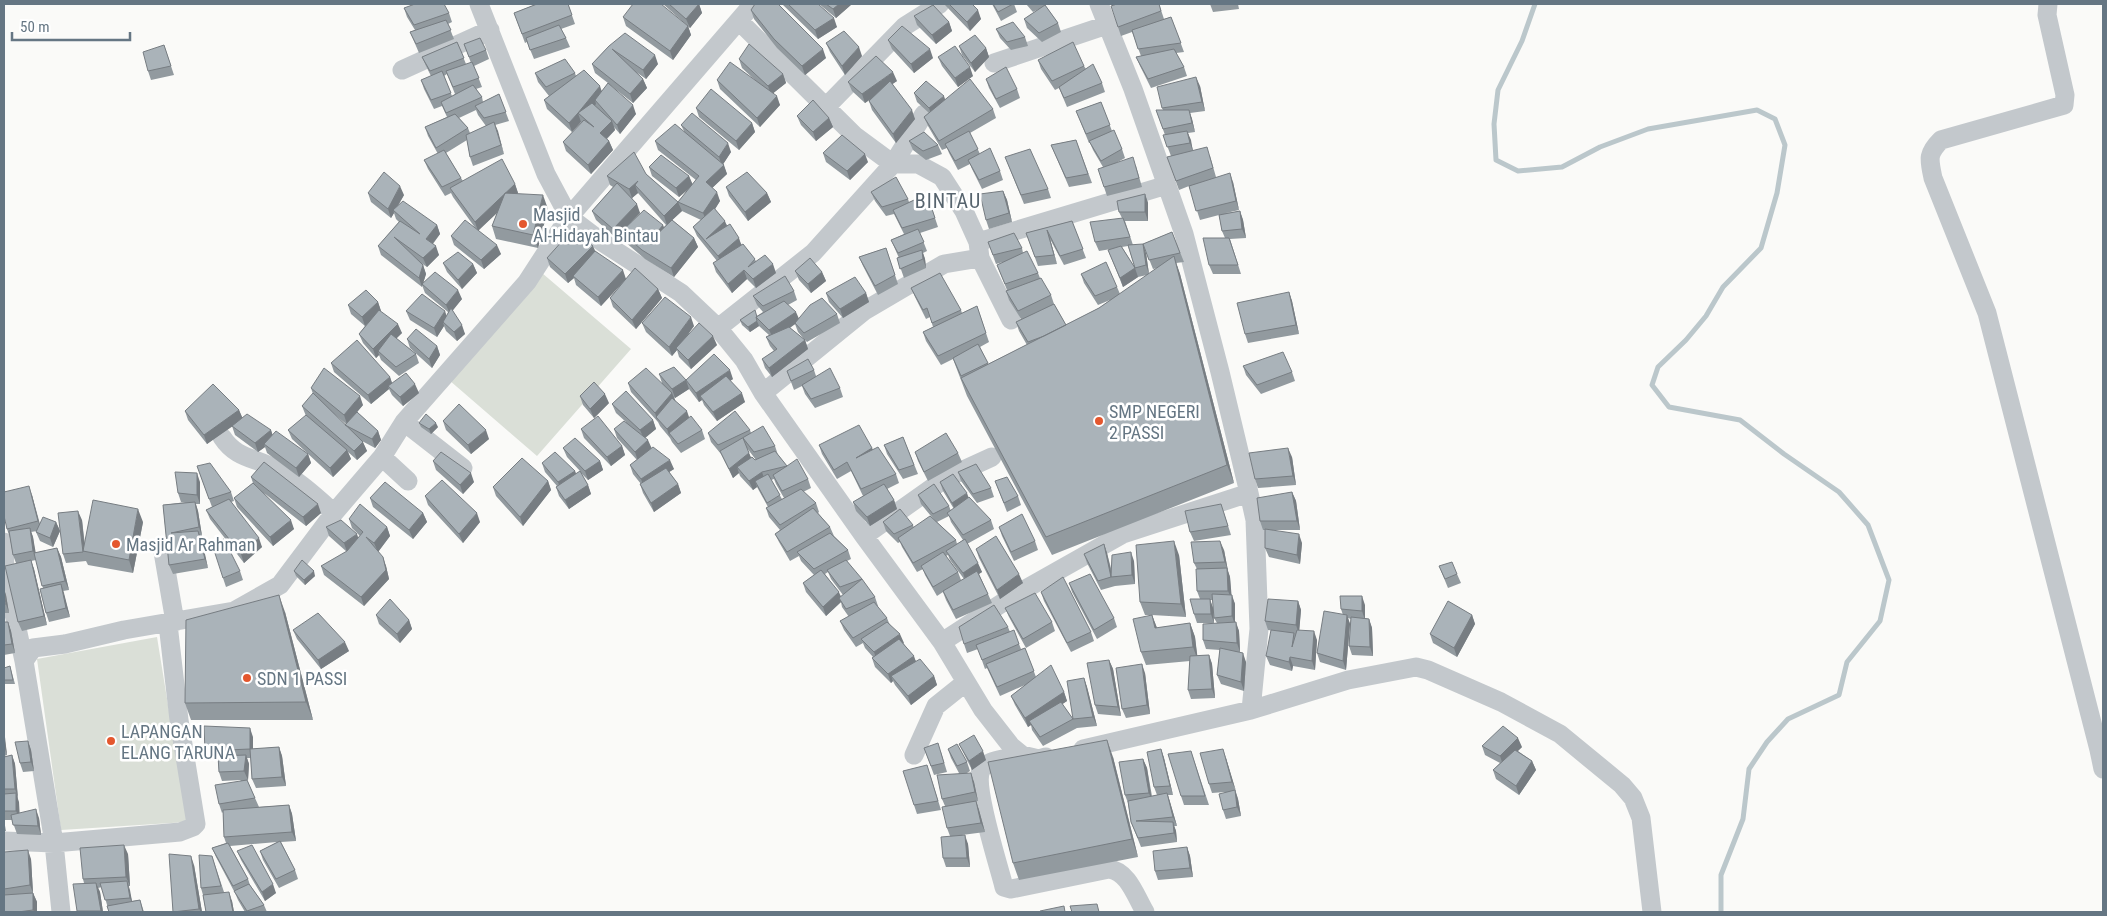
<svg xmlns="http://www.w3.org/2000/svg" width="2107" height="916" viewBox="0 0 2107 916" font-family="'Roboto Condensed',sans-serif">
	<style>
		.green { fill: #dadfd7 }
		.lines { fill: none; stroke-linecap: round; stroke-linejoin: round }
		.stream { stroke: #bbc7cb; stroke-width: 5 }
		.minor { stroke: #c3c8cc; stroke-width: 19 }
		.wall { fill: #929a9f; fill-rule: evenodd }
		.shaded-wall { fill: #777d82 }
		.building { fill: #aab3b9; stroke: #777d82 }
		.poi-dot { fill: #e4572e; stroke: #fff; stroke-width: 2 }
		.labels { text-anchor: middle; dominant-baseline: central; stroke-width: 5; stroke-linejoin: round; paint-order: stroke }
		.poi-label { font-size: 18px; fill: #657683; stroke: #fff; text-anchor: start }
		.quarter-label { font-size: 20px; letter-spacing: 1px; fill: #57646e; stroke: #fff }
	</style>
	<rect width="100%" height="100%" fill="#fafaf8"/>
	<!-- green -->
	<path class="green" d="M542,273L631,349L537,456L449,380Z
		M157,637L187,822L61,830L37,659Z"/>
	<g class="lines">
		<!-- stream -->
		<path class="stream" d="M1535,4L1522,41L1498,90L1494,124L1496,160L1518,171L1562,167L1600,147L1648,129L1757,110L1775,119L1785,145L1777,193L1761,248L1723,287L1706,316L1686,340L1658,367L1652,385L1669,407L1740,420L1784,454L1839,492L1868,525L1889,580L1880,621L1847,662L1839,695L1788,719L1767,742L1749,769L1743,819L1721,875V912"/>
		<!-- minor -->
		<path class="minor" d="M479,4L546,174L569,217L602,242L681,293L718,328L744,360L763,393L864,536L942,642L983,710L1011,746L1022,755L1039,759L1046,757
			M1099,4L1133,89L1184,234L1220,372L1249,493L1255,520L1259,629L1251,710
			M2048,4L2047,15L2065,95L2064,105L1941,140C1927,154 1929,159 1933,178L1987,313L2099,750
			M739,21L855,136L893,164H918L942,177L964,211L978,242L980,258L1011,320
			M994,63L1107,25
			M402,70L490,30
			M825,108L905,26L940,4
			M978,242L1167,185
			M718,328L813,253L893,164L924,114
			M763,393L864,311L944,264L980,258
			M404,422L463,468
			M222,437C237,460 256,457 278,470C299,481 316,497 334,513
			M382,457L408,481
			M864,536L946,478L992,457
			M4,542L5,572L24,661
			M163,552L175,622
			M942,642L1013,596L1123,534L1249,493
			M1083,749L1251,710L1348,680L1416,667L1428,670L1501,702L1560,734L1622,785L1633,798L1641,818L1652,912
			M2103,750H2099L2103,769
			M914,755L936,706L966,682
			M1012,757C1002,760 987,760 981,770C973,787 999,866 1004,887L1011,889L1109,869C1128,871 1136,897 1145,912
			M4,841L54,843L180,832L193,827L196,824L179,720L168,624
			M61,912L54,843L24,661L33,648L65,644L124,630L234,611L280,585L334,513L382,457L404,422L527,282L569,217L753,4"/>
	</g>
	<!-- wall -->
	<path class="wall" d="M533,4H568L575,24L561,29L566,38L570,47L534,59L527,42L525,43L514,13L534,5Z
		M663,4H699L702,13L690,28Z
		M782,4H818L837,27L818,39Z
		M819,4H852L836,18Z
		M944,4H972L981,19L970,31L945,5Z
		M992,4H1014L1017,12L1001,21Z
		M1026,4H1048L1045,5L1058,23L1061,32L1042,42L1027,28L1024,19L1039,9L1033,12Z
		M1159,4L1164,19L1171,17L1184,52L1176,53L1184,67L1187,76L1151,88L1140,66L1136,57L1141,56L1132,32L1121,36L1118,27Z
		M1210,4H1238L1239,9L1213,12Z
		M404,8L449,13L452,22L448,24L454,39L419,53L410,32L415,30L407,17Z
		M751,10L826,58L805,75L777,48L754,19Z
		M914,16L949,22L952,31L936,44L917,25Z
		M623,17L688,26L691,35L673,60L626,26Z
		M996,29L1025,37L1028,46L1011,50L1000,38Z
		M888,40L933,58L914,73L892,49Z
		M457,42L466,64L471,63L464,44L486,50L489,59L474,66L482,87L476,89L482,97L483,102L499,94L509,121L495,125L504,154L473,166L470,157L467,140L446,153L461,178L463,181L515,184L518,193L517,194L548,209L538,248L496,239L492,226L497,213L478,230L501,254L484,269L454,245L451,236L476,229L453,197L451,193L445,196L428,169L424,160L438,154L428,136L425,127L447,117L442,106L434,109L424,89L421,80L431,76L426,66L422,57ZM447,74L455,94L452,96L444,76ZM476,110L478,115L486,126L470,133L468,128L459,118Z
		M826,43L862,56L845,75L830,52Z
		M164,45L174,75L151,80L148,71Z
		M609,46L658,64L646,79L636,72L643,79L647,88L633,103L610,85L636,114L620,134L614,127L615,130L607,139L609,141L613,150L591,174L566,151L563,142L582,122H581L572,132L547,109L544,100L549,96L538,82L535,73H575L576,76L602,91L608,83L595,73L592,64Z
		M959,46L986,48L989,57L975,72L962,55Z
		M938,57L973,76L958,87L942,66Z
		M739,59L783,74L786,83L773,93L780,105L760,127L720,89L717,80L757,82L742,68Z
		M1038,60L1084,66L1086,69L1102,83L1105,92L1067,107L1059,88L1055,90L1041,69Z
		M986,79L1017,89L1020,98L1000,108L989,88Z
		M897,81L892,84L915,119L896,143L872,110L869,101L872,98L865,103L852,91L848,82Z
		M1200,86L1205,111L1190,113L1192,119L1195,132L1188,133L1193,150L1210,156L1216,177L1233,182L1239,210L1226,213L1240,211L1243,220L1246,238L1230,239L1241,274H1213L1209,265L1225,238L1222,231L1219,215L1200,220L1189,186L1179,190L1167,157L1171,156L1163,135H1165L1156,110H1163L1162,108Z
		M914,93L993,109L996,118L970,133L980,154L1000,171L1003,180L982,189L972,169L970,164L958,170L949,153L947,148L942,150L928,126L924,117L929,113L917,102Z
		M1101,102L1112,131L1122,149L1125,158L1116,163L1136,166L1142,187L1107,196L1104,187L1103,167L1093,150L1090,143H1089L1076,111Z
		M696,108L752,123L755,132L739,150L699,117Z
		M797,116L829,118L833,127L816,141L801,125Z
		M681,125L731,152L723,164L727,174L712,188L720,201L715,209L742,245L756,261L776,273L756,288L747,279L732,293L716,272L713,263L717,261L697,236L693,227L701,220L682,211L672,220L694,238L698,247L674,277L645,259L624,241L621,233L616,238L596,220L592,211L613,187L610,185L607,176L646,174L678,202L690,188L679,197L652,176L649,167L689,176L692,185L696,180L658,150L655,141L684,131ZM638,193L666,225L664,227L631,222L640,213L632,198Z
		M1076,140L1092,183L1069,187L1051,145Z
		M909,141L938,145L942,154L926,160L913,150Z
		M823,153L868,162L850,180L826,162Z
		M1005,157L1048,189L1051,198L1024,204Z
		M726,187L767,193L771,202L748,221L729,196Z
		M1003,191L1007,200L1012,222L989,229L986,220Z
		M871,192L908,199L909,202L927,194L938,227L920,233L927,251L923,253L925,259L926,268L904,278L897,258H899L891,240L904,234L894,214L886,216L875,201Z
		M368,193L404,195L398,206L437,225L440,234L433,244L439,255L427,267L421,263L423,265L426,274L423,283L462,299L452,310L465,334L457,341L446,331L444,326L437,337L410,320L406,311L447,316L448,312L425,293L422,285V287L381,255L378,246L399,222L396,219L394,213L391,218L371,202Z
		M1145,194L1148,203V221H1125L1133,245L1146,253L1149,274L1158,268L1153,269L1143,244L1172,232L1184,262L1176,263L1180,274L1234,483L1052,555L967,396L953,359L941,365L926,341L923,332L933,327L930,317L926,319L915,297L911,288L961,310L962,313L977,306L989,342L980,347L988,364L1027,345L1019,331L1016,322L1021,319L1009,300L1006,291L1007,290L997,265L1003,262L996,264L988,242L1022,248L1023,253L1038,273L1040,278L1051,295L1054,304L1066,325L1099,308L1110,300L1098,305L1084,283L1081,274L1117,287L1120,294L1147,275L1138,277L1123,287L1108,250L1111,249L1099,251L1095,242L1122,218L1119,212ZM1128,246L1135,268L1122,247Z
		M1072,221L1086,258L1064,265L1050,239L1057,264L1038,266L1026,233Z
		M886,248L898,284L878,295L863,266L859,257Z
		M595,251L626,279L658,289L662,298L636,329L613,307L610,298L624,281L601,306L576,285L574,278L568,283L550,267L547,258Z
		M443,263L473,264L477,273L462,289L447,272Z
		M795,271L822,272L826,281L811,293L799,280Z
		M794,291L797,300L788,305L799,319L837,314L840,323L807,342L805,340L808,349L772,377L765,368L762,359L774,351L770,346L766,337L769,335L759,326L750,332L742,325L740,320L757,316L763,312L757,305L753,296ZM795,324L798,332L804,339L790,328Z
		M1289,292L1292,301L1299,334L1248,343L1245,334Z
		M826,293H866L869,302L843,318L829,302Z
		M378,302L381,311H380L402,333L396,338L416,354L419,363L399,376L381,360L379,355L376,358L363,343L359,334L365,326L351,314L348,305Z
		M642,323L694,326L689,333L717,345L691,369L679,357L677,350L672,356L646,332Z
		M407,339L437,346L440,355L432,368L410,348Z
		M331,363L390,377L392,383L419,393L403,406L392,395L389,389L371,404L334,372Z
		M1243,366L1292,372L1295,381L1261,394L1246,375Z
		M814,370L816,376L840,388L843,397L815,408L805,394L802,386L794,390L787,371Z
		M659,374L686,380L689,389L675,398L674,397L675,401L689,418L702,430L705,439L681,453L672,442L670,438L660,426L658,422L631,392L628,383H662Z
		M733,379L730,381L745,402L717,421L704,405L702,400L699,402L689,389L686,380Z
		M311,388L363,405L357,412L378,431L381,440L375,448L362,441L367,451L357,460L348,452L351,459L333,477L292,439L288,430L306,416L302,406L313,394ZM333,413L346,424L345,425Z
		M580,396L609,403L594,418L583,405Z
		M612,404L653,420L656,429L645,437L651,448L674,469L669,472L678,484L681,493L654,512L643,493L640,484H641L633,474L630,465L637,460L617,438L614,429L626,422L616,413Z
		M239,410L242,418L271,430L272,435L308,454L311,463L299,477L267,453L265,447L258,452L235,435L232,426L207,444L188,420L185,411Z
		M443,421L489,439L471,454L446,430Z
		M419,423L438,427L431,434L421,427Z
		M581,429L622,446L625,455L611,466L584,438Z
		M750,430L751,433L775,446L778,455L787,466L808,479L811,488L803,492L816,503L819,512L818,513L830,527L834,536L848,550L851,559L847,561L875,597L878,606L877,607L887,618L889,623L916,661L934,676L937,685L911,705L895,685L893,681L891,683L875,667L872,658L873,657L865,648L863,643L856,647L844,630L840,621L849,617L842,607L841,602L826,616L806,592L803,583L814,575L801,561L799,556L790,561L779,542L775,534L780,530L769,517L766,508L768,507L757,487L753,490L740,476L739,473L733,478L721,454L711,442L708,433ZM747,448L756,460H755L751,458ZM774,479L776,484L784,498L782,499L771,480ZM828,572L831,579L843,595L841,596L825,574Z
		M903,437L918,474L903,479L887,454L884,445Z
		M819,445L872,448L873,450L896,474L899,483L887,489L894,500L897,509L870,526L856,511L853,502L863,496L851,471L837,479L822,454Z
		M563,448L600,461L603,470L588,480L580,472L588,485L591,494L569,509L559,496L556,487L557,486L545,472L542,463L575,471L576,474L580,471L567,457Z
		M915,452L958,453L962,462L928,481L918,461Z
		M1292,457L1296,485L1258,488L1255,479Z
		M433,461L474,482L463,494L436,470Z
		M197,466L231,492L234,501L231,502L262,547L244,563L210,519L206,510L212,507Z
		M958,472L991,488L994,497L977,503L961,481Z
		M251,477L321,513L306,526L264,493L294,529L273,546L237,507L234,498L253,483Z
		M548,481L551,490L523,526L496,496L493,487Z
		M995,481L1018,496L1021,505L1007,512Z
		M200,482V504H196L198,511L202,536H200L208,568L173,574L169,565L163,505L186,502H181L178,493Z
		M940,482L968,498L991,520L994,529L967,544L982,572L979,574L988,594L992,603L956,619L946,600L943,592L937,596L925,575L923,569L917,572L902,547L900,542L898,543L886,531L883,522L913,525L914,528L935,521L921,504L918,495L949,506L951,511L954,509L943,491ZM949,516L951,522L963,540L957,544L956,540L937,522ZM948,555L950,560L964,579L961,580L958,572L946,556Z
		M1292,492L1296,501L1300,530H1272L1302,543L1300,564L1269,557L1265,548V530H1263L1260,521Z
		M32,495L40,524L56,522L60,531L53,547L40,541L36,532L37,531L31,532L33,537L35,553L57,548L61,557L69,590L63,591L70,617L49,622L46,613L43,588L36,560L31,561L34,569L47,625L22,631L18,622L16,563L13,555L10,538L7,529Z
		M425,496L480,522L463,543L428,505Z
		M370,498L423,513L427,522L413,539L373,507Z
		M1224,513L1231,535L1194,541L1190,532Z
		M349,519L387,527L390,536L378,552L386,566L389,579L364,606L324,575L321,566L347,552L329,536L326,527L358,538L360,536L352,528Z
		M82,520L85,545L143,522L133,573L88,565L86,561L66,563L63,554Z
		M999,527L1035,541L1038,550L1014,561L1002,536Z
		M1104,544L1107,553L1112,572L1134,561L1135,584L1115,586L1101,590L1087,563L1084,554Z
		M976,549L1023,583L1000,599L979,558Z
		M1224,550L1228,571L1230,577L1231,595L1235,604V622L1239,631L1240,652H1235L1246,662L1244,691L1221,684L1217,675L1220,650L1206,649L1203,640L1217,623L1214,618L1213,600H1210L1213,608L1214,623H1197L1194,614L1200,599L1197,591V569L1194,563Z
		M1179,555L1186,617L1152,615L1157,628L1190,623L1195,637L1197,656L1209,655L1212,664L1215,698L1191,699L1188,690L1190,661L1146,665L1141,652L1151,615H1145L1140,602Z
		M1439,566L1457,574L1461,583L1448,588Z
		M240,571L243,580L226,587L223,578Z
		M294,571L315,576L305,585L296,576Z
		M1069,583L1114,618L1117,627L1097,639L1072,592Z
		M4,589L6,595L9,613H4Z
		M1041,592L1091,632L1094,641L1071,652L1044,601Z
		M1298,601L1301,610L1299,630L1317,640L1315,670L1293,666L1292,671L1270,665L1266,656L1277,631L1268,630L1265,621Z
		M1365,605V618L1369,619L1372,628L1373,656L1352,655L1349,646L1351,619L1348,618L1350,624L1346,670L1320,662L1317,653L1343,615L1341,609Z
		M1005,608L1052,622L1055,631L1026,648L1009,617Z
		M285,612L313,720H191L185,703Z
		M376,615L409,620L412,629L400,643L379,624Z
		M1472,615L1475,624L1457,657L1433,643L1430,634Z
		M4,622H8L11,631L15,653L4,655Z
		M1008,627L1010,632L1019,644L1021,649L1025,648L1036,677L1064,692L1067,701L1062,704L1073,719L1084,678L1087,687L1097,726L1077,728L1043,746L1032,730L1031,725L1028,727L1015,705L1011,696L1025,685L1000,696L987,668L985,669L978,649L967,653L964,644Z
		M293,630L349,651L321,669L297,639Z
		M1109,660L1113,669L1121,716L1098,714L1095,705Z
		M10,666L15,684H4V668Z
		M1145,673L1150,714L1126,718L1122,709Z
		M4,734L7,755L4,756Z
		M253,737V749L279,747L282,756L286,786L256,788L252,779L251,758H247L249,764L248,780H247L259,807L289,805L292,814L296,841L281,842L295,870L298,879L279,888L263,860L260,851L277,842L230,846L248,879L250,885L264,905L267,912H245L238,900L235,893L216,857L212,848L226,843L224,837L223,812L222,813L219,804L241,780L222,781L219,772L218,759L208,760L205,751Z
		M28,741L31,750L34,771L23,772L20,763Z
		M959,744L986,760L972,770Z
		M1482,746L1522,747L1518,751L1532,761L1536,770L1519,795L1496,779L1493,770L1500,763L1485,755Z
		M924,748L941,752L947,772L934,775Z
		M948,749L967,762L970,771L967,773L974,782L978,801H976L979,810L985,832L962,835L968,844L970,867H946L943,858L950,836L947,828L945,806L942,799L959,773L951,758Z
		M1161,749L1164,758L1173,795H1168L1177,826H1174L1176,831L1177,842L1141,847L1131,822L1128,803L1125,795L1143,759L1147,768L1152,796L1157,795L1154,787Z
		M1191,751L1209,805H1184L1181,796Z
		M12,755L15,764L19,813L39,818L41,835L17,834L12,820H4L6,831H4V757Z
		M1113,757L1138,857L1019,880L1013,863Z
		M1226,758L1238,799L1241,816L1226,819L1223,810L1225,792L1212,793L1209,784Z
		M930,774L941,810L917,814L914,805Z
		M1187,847L1190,856L1193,877L1158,880L1155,871Z
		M237,851L276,893L265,901L241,860Z
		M4,852L31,859L33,893L37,902V912H4Z
		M128,854L130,886H128L132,901L140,900L144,912H109L102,887L98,888L100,892L103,912H78L77,911L84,883L83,879Z
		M212,856L224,892L232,901L234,912H206L203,895L201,888Z
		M194,865L202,912H173Z"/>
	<!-- shaded-wall -->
	<path class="shaded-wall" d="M699,4L702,13L690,28L686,19Z
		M839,4H852L836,18L833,9Z
		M978,10L981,19L970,31L967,22Z
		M834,18L837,27L818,39L815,30Z
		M949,22L952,31L936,44L932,35Z
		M688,26L691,35L673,60L670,51Z
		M859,47L862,56L845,75L842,66Z
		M986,48L989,57L975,72L971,63Z
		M823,49L826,58L805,75L802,66Z
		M930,49L933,58L914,73L911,64Z
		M655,55L658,64L646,79L643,70Z
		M970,67L973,76L958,87L955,78Z
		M893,72L897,81L865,103L862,94Z
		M783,74L786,83L771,95L768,86Z
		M1196,77L1200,86L1205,111L1202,102Z
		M643,79L647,88L633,103L630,94Z
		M600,86L603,95L595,100L596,104L584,118L578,113Z
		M777,96L780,105L760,127L757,118Z
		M944,96L947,105L932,117L929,108Z
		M633,105L636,114L620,134L617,125Z
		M912,110L915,119L896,143L893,134Z
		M1189,110L1192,119L1195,132L1192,123Z
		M578,113L581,122L572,132L569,123Z
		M829,118L833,127L816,141L813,132Z
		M612,121L615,130L603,142L600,133Z
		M494,122L498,131L504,154L501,145Z
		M752,123L755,132L739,150L736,141Z
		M1187,131L1191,140L1193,152L1190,143Z
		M609,141L613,150L591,174L588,165Z
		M728,143L731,152L722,166L719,157Z
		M865,154L868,162L850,180L847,171Z
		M724,165L727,174L709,191L706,182Z
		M1230,173L1233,182L1239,210L1236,201Z
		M689,176L693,185L679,197L676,188Z
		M638,181L635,185L638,193L632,198L629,189Z
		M515,184L518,193L478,231L475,222Z
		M400,186L404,195L394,212L393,210L394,213L391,218L388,209Z
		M1003,191L1007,200L1012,222L1009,213Z
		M717,192L720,201L707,222L703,213Z
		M767,193L771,202L748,221L745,212Z
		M1145,194L1148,203V221L1145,212Z
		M543,195L548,209L538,248L533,235Z
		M678,202L682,211L667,225L664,216Z
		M637,204L640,213L616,238L613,229Z
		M1240,211L1243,220L1246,238L1242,229Z
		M725,221L728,230L710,248L706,239Z
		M437,225L440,234L429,248L426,239Z
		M663,225L667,234L649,242Z
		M1047,230L1050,239L1057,264L1054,255Z
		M694,238L698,247L674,277L671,268Z
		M739,238L742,247L721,265L718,256Z
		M1143,244L1146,253L1149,274L1146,265Z
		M497,245L501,254L484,269L481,260Z
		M436,246L439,255L427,267L423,258Z
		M593,246L597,255L573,276L574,278L568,283L565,274Z
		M922,250L925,259L926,268L923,259Z
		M1174,256L1180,274L1234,483L1227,465Z
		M473,264L477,273L462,289L458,280Z
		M773,264L776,273L756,288L753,279Z
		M423,265L426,274L422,287L419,278Z
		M1135,268L1138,277L1123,287L1120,278Z
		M623,270L626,279L601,306L598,297Z
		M744,270L747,279L732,293L728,284Z
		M822,272L826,281L811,293L808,284Z
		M658,289L662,298L636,329L632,320Z
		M458,290L462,299L450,314L446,305Z
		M1289,292L1292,301L1299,334L1296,325Z
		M866,293L869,302L843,318L840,309Z
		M378,302L381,311L365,326L362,317Z
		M445,311L448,320L443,322L444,326L437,337L434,328Z
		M796,312L800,321L773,338L769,330Z
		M691,317L694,326L677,349L676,348L677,350L672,356L669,347Z
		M757,321L759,326L750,332L748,327Z
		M398,324L402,333L381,354L378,351L379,355L376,358L373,349Z
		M462,325L465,334L457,341L454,332Z
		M713,336L717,345L691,369L688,360Z
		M805,340L808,349L772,377L769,368Z
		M437,346L440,355L432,368L429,359Z
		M730,370L733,379L703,399L700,396L702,400L699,402L696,393Z
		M390,377L393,386H388L389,389L371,404L368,395Z
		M686,380L689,389L675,398L672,389Z
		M415,384L419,393L403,406L400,397Z
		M672,393L676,402L656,417L658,422L655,413Z
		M742,393L745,402L717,421L713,412Z
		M605,394L609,403L594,418L590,409Z
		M360,396L363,405L347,424L344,415Z
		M239,410L243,419L207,444L204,435Z
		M687,411L690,420L669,433L670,438L667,429Z
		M653,420L656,429L644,439L640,430Z
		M436,423L438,427L431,434L429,429Z
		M271,430L274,439L264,444L265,447L258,452L255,443Z
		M486,430L489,439L471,454L468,445Z
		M378,431L381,440L375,448L372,439Z
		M648,440L652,449L638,461L635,452Z
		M363,442L367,451L357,460L354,451Z
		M622,446L625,455L611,466L607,457Z
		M872,448L875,457L856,458Z
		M1288,448L1292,457L1296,485L1293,476Z
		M347,450L351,459L333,477L330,468Z
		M749,453L753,462L737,467L739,473L733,478L729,469Z
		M308,454L311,463L299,477L296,468Z
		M670,460L674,469L644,488L641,479Z
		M600,461L603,470L588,480L585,471Z
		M575,471L578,480L561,491L558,482Z
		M762,472L765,481H755L757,487L753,490L749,481Z
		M197,473L200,482V504L197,495Z
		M471,473L474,482L463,494L460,485Z
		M548,481L551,490L523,526L520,517Z
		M678,484L681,493L654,512L651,503Z
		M588,485L591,494L569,509L565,500Z
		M29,486L32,495L41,530L38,521Z
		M1292,492L1296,501L1300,530L1297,521Z
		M967,493L970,502L956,512L952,503Z
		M894,500L897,509L870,526L867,517Z
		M195,502L198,511L202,536L199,527Z
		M318,504L321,513L306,526L303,517Z
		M138,509L143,522L133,573L129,560Z
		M78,511L82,520L85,552L83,551Z
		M423,513L427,522L413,539L409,530Z
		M477,513L480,522L463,543L459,534Z
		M291,520L294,529L273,546L270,537Z
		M56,522L60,531L53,547L50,538Z
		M387,527L390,536L378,552L374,543Z
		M30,528L33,537L37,560L33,551Z
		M198,531L202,540L208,568L205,559Z
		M357,534L360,543L347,552L344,543Z
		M1299,534L1302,543L1300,564L1297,555Z
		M259,538L262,547L244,563L241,554Z
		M1174,541L1179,555L1186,617L1181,604Z
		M1220,541L1224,550L1228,571L1225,562Z
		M1104,544L1107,553L1112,576L1111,577L1115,586L1111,577Z
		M57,548L61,557L69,590L65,581Z
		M1131,552L1134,561L1135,584L1132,575Z
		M383,557L386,566L389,579L364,606L361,597Z
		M31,560L34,569L47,625L44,616Z
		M978,563L982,572L966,582L963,573Z
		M1227,568L1230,577L1232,600L1228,591Z
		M314,571L315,576L305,585L304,580Z
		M1019,574L1023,583L1000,599L997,590Z
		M61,584L64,593L70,617L66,608Z
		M4,589L6,595L9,613L6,604Z
		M839,592L842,601L839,598L841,602L826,616L823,607Z
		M279,595L285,612L313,720L306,702Z
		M1232,595L1235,604V625L1232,616Z
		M1362,596L1365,605V620L1362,611Z
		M1210,599L1213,608L1214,623L1211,614Z
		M1298,601L1301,610L1299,634L1296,625Z
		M1152,615L1157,628H1155Z
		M1347,615L1350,624L1346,670L1343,661Z
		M1472,615L1475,624L1457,657L1454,648Z
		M1369,619L1372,628L1373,656L1370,647Z
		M409,620L412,629L400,643L397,634Z
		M8,622L11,631L15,653L12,644Z
		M1236,622L1239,631L1240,652L1237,643Z
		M1190,623L1195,637L1198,661L1193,647Z
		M1314,631L1317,640L1315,670L1312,661Z
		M900,634L904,643L877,661L874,652Z
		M345,642L349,651L321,669L318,660Z
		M1243,653L1246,662L1244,691L1241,682Z
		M1209,655L1212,664L1215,698L1212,689Z
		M914,656L917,665L891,676L893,681L891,683L888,674Z
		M1290,657L1293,666L1292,671L1289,662Z
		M1109,660L1113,669L1121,716L1118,707Z
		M1142,664L1145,673L1150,714L1147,705Z
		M934,676L937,685L911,705L908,696Z
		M1084,678L1087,687L1097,726L1093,717Z
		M1064,692L1067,701L1032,725L1029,721L1031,725L1028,727L1025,718Z
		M250,728L253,737V758L250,749Z
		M4,734L5,737L7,755L4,746Z
		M1518,738L1522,747L1503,765L1500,756Z
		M1107,740L1113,757L1138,857L1132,839Z
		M28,741L31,750L34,771L31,762Z
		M279,747L282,756L286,786L282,777Z
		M1161,749L1164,758L1173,795L1170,786Z
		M1223,749L1226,758L1236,791L1232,782Z
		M983,751L986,760L972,770L969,761Z
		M12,755L15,764L18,798L15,789Z
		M246,755L249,764L248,780L244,771Z
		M1143,759L1147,768L1152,802L1149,793Z
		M1532,761L1536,770L1519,795L1516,786Z
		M971,773L974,782L978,801L975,792Z
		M1235,790L1238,799L1241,816L1237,807Z
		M16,793L19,802L20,820L16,811Z
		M1167,793L1170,802L1177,826L1173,817Z
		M976,801L979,810L985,832L981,823Z
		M289,805L292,814L296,841L292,832Z
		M36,809L39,818L41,835L38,826Z
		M1173,822L1176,831L1177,842L1174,833Z
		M965,835L968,844L970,867L967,858Z
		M124,845L128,854L130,886L126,877Z
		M1187,847L1190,856L1193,877L1190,868Z
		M28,850L31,859L33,893L37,902V912H34L33,910V893L30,885Z
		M191,856L194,865L202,912H201L199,909Z
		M127,881L130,890L133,907L130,898Z
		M96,883L100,892L103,912H102L101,911Z
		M273,884L276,893L265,901L262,892Z
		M229,892L232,901L234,912H233Z"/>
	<!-- building -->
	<path class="building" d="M415,4H444L449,13L414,25L404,8Z
		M537,4H568L572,15L522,34L514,13Z
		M633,4H661L688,26L670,51L623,17Z
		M669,4H699L686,19Z
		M755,4H778L823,49L802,66L774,39L751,10Z
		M788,4H818L834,18L815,30Z
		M826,4H839L833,9Z
		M949,4H972L978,10L967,22Z
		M993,4H1013L998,12Z
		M1117,4H1159L1161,11L1118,27L1111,6Z
		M933,5L949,22L932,35L914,16Z
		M1045,5L1058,23L1039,33L1024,19Z
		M1171,17L1181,43L1138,49L1132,30Z
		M446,20L451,30L416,44L410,32Z
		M1013,22L1025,37L1007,42L996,29Z
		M559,25L566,38L530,50L526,38Z
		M902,26L930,49L911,64L888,40Z
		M844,31L859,47L842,66L826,43Z
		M625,33L655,55L643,70L612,49L643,79L630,94L592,64L609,46Z
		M975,35L986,48L971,63L959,46Z
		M480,38L486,50L469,57L464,44Z
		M457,42L464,58L430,71L422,57Z
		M1073,42L1084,66L1052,81L1038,60Z
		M749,44L783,74L768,86L739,59Z
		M164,45L171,66L148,71L143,52Z
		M955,46L970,67L955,78L938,57Z
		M1174,49L1184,67L1148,79L1136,57Z
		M876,56L893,72L862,94L848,82Z
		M565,59L575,73L546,87L535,73Z
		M472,62L479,78L453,87L446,71Z
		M730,62L777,96L757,118L717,80Z
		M1093,64L1102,83L1064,98L1059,87Z
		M1006,67L1017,89L996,99L986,79Z
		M584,70L600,86L578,113L592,103L612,121L600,133L609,141L588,165L563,142L584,120L594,127L578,113L569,123L544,100Z
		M442,71L451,93L431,100L421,80Z
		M1196,77L1202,102L1162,108L1157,87Z
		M970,79L993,109L939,141L924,117Z
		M890,81L912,110L893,134L869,101Z
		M926,81L944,96L929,108L914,93Z
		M608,83L633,105L617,125L595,100Z
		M473,85L482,97L446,113L441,102Z
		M711,89L752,123L736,141L696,108Z
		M499,94L506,112L484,118L475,106Z
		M813,100L829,118L813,132L797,116Z
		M1101,102L1110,125L1086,134L1076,111Z
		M1156,110H1189L1192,123L1163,129Z
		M692,113L728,143L719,157L681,125Z
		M455,114L468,128L436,148L425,127Z
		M494,122L501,145L470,157L466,135Z
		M675,124L724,165L706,182L717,192L703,213L678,202L699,176L655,141Z
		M1114,130L1122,149L1101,161L1089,141Z
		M969,131L978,149L955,161L945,144Z
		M1187,131L1190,143L1167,147L1163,135Z
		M924,132L938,145L923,151L909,141Z
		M842,135L865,154L847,171L823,153Z
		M1076,140L1088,174L1066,178L1051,145Z
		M1207,147L1213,168L1176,181L1167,157Z
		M990,148L1000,171L979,180L968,160Z
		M1030,149L1048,189L1021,195L1005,157Z
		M444,150L461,178L442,187L424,160Z
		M634,152L646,174L678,202L664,216L635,185L638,181L629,189L607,176Z
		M661,155L689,176L676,188L649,167Z
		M1133,157L1139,178L1104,187L1098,169Z
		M502,159L515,184L475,222L450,188Z
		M384,172L400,186L388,209L368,193Z
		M747,172L767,193L745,212L726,187Z
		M1230,173L1236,201L1196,211L1189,186Z
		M896,177L908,199L882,207L871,192Z
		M617,183L637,204L613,229L592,211Z
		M1003,191L1009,213L986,220L980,194Z
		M505,193L543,195L533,235L492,226Z
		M927,194L935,218L902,228L893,210Z
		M1145,194V212H1119L1117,201Z
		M403,201L437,225L426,239L436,246L423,258L394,237L423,265L419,278L378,246L400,221L420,234L393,210Z
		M714,208L725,221L706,239L730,224L739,238L718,256L693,227Z
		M644,210L663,225L649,242L672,220L694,238L671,268L642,250L621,232Z
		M1240,211L1242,229L1222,231L1219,215Z
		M1123,218L1130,237L1095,242L1090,222Z
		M465,220L497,245L481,260L451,236Z
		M1072,221L1083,249L1060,256L1047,230L1054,255L1035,257L1026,233Z
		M918,229L924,242L898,253L891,240Z
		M572,230L593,246L565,274L547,258Z
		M1172,232L1180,253L1149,260L1143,244Z
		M1014,233L1022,248L993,255L988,242Z
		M1203,238H1229L1238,265H1209Z
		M743,244L755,259L748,267L765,255L773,264L753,279L744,270L728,284L713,263Z
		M1143,244L1146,265L1135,268L1120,278L1108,250L1121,246L1135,268L1128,245Z
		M886,248L895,275L875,286L859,257Z
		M922,250L923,259L900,269L897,258Z
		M595,251L623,270L598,297L573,276Z
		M1027,251L1038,273L1005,284L997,265Z
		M458,252L473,264L458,280L443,263Z
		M1174,256L1227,465L1046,537L961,378L1099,308Z
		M810,258L822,272L808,284L795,271Z
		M1106,262L1117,287L1095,296L1081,274Z
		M635,268L658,289L632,320L610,298Z
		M435,272L458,290L446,305L422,284Z
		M940,273L961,310L932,323L927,308L923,310L911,288Z
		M785,276L794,291L763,306L753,296Z
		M855,277L866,293L840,309L826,293Z
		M1041,278L1051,295L1018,311L1006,291Z
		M366,290L378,302L362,317L348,305Z
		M1289,292L1296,325L1245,334L1237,303Z
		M422,294L445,311L434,328L406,311Z
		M665,297L691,317L669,347L642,323Z
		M822,298L837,314L804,333L795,323L810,305Z
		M784,301L796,312L769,330L756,317Z
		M1054,304L1066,325L1044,336L1028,342L1016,322Z
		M977,306L986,333L938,356L923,332Z
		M451,308L462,325L454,332L443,322Z
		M379,310L398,324L373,349L359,334Z
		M755,310L757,317H756L757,321L748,327L740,320Z
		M699,323L713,336L688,360L676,348Z
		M789,327L805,340L769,368L762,359L777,349L766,337Z
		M416,329L437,346L429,359L407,339Z
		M391,334L416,354L396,367L378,351Z
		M357,340L390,377L368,395L331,363Z
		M978,344L988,363L961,376L953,358Z
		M1283,352L1292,372L1257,385L1243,366Z
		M714,354L730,370L696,393L686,380Z
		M808,359L814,370L791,381L787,371Z
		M674,367L686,380L672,389L659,374Z
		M324,368L360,396L344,415L311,388Z
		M646,368L672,393L655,413L628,383Z
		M830,368L840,388L811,399L802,385Z
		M406,373L415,384L400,397L388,386Z
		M726,376L742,393L713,412L700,396Z
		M594,382L605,394L590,409L580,396Z
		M213,384L239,410L204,435L185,411Z
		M626,391L653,420L640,430L612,404Z
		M313,393L363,442L354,451L302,406Z
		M672,398L687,411L667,429L656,417Z
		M459,404L486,430L468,445L443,421Z
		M735,411L750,430L718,445L708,433Z
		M357,412L378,431L372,439L345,425Z
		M247,414L271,430L255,443L232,426Z
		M426,414L436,423L429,429L419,423Z
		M306,415L347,450L330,468L288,430Z
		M598,416L622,446L607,457L581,429Z
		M691,416L702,430L678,444L669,433Z
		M624,421L648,440L635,452L614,429Z
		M859,425L872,448L856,458L878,447L896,474L861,489L847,462L834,470L819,445Z
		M763,426L775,446L754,452L743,438L749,453L729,469L720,451Z
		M276,431L308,454L296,468L264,444Z
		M946,433L958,453L924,472L915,452Z
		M903,437L914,465L899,470L884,445Z
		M575,438L600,461L585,471L563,448Z
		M653,447L670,460L641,479L630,465Z
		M1288,448L1293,476L1255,479L1249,453Z
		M775,451L787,466L797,459L808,479L782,491L773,475L787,466L762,472L749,481L737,467L752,457L755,460Z
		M441,452L471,473L460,485L433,461Z
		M555,452L575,471L558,482L542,463Z
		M522,458L548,481L520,517L493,487Z
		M264,462L318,504L303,517L251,477Z
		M210,463L231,492L209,499L197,466Z
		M976,464L991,488L973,494L958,472Z
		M666,468L678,484L651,503L640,484Z
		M580,471L588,485L565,500L556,487Z
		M175,472L197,473V495L178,493Z
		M768,474L780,495L767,503L755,481Z
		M953,474L967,493L952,503L940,482Z
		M1007,477L1018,496L1004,503L995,481Z
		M442,480L477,513L459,534L425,496Z
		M385,482L423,513L409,530L370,498Z
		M253,483L291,520L270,537L234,498Z
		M884,484L894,500L867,517L853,502Z
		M934,484L949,506L933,514L918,495Z
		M29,486L38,521L7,529L4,516V492Z
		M801,489L816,503L780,525L766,508Z
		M1292,492L1297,521H1260L1257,498Z
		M969,497L991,520L963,535L947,513Z
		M229,499L259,538L241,554L206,510Z
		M93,500L138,509L129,560L83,551Z
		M195,502L199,527L171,533L198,531L205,559L169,565L163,505Z
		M360,504L387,527L374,543L366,537L383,557L386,570L361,597L321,566L347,551L363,532L349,519Z
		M1221,504L1228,526L1190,532L1185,511Z
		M813,508L830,527L787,552L775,534Z
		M900,509L913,525L894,534L883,522Z
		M78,511L83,552L63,554L58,513Z
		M1022,514L1035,541L1011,552L999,527Z
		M930,516L956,540L913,563L898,538Z
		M43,517L56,522L50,538L36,532Z
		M341,520L357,534L344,543L326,527Z
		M30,528L33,551L13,555L9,531Z
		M1265,529L1299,534L1297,555L1265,548Z
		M830,533L848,550L814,569L797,552Z
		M996,536L1019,574L997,590L976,549Z
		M224,539L240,571L223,578L212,544Z
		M965,539L978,563L963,573L946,551Z
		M1174,541L1181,604L1140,602L1136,545Z
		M1220,541L1225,562L1194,563L1191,542Z
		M1104,544L1111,577L1098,581L1084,554Z
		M57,548L65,581L42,586L34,553Z
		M943,552L958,572L933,587L921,566Z
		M1131,552L1132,575L1111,577L1112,555Z
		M31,560L44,616L18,622L5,566Z
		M302,560L314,571L304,580L294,571Z
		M846,560L862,579L840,587L827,570Z
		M1452,562L1457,574L1445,579L1439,566Z
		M1227,568L1228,591H1197L1196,569Z
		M821,570L839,592L823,607L803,583Z
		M977,571L988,594L953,610L943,591Z
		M1090,574L1114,618L1094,630L1069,583Z
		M1063,577L1091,632L1067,643L1041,592Z
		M862,579L875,597L846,609L839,598Z
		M61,584L66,608L46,613L40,589Z
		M4,592L6,604H4Z
		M1035,593L1052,622L1023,639L1005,608Z
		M1212,594L1232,595V616L1214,618Z
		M279,595L306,702L185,703L186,620Z
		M1340,596H1362V611L1341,609Z
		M390,599L409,620L397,634L376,615Z
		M1190,599H1210L1211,614H1194Z
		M1268,599L1298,601L1296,625L1265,621Z
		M1448,601L1472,615L1454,648L1430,634Z
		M874,602L887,618L853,638L840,621Z
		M994,605L1008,627L964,644L959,627Z
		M1324,611L1347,615L1343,661L1317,653Z
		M318,613L345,642L318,660L293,630Z
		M1152,615L1155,628L1190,623L1193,647L1141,652L1133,619Z
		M1351,617L1369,619L1370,647L1349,646Z
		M4,622H8L12,644L4,645Z
		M887,622L900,634L874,652L861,639Z
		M1236,622L1237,643L1203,640V624Z
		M1014,630L1019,644L982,660L976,645Z
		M1271,630L1294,633L1292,647L1297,630L1314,631L1312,661L1290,657L1289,662L1266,656Z
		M899,639L914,656L888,674L872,658Z
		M1025,648L1034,671L997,687L986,664Z
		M1220,648L1243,653L1241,682L1217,675Z
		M1209,655L1212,689L1188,690L1190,656Z
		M920,659L934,676L908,696L891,676Z
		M1109,660L1118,707L1095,705L1087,663Z
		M1142,664L1147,705L1122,709L1116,668Z
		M1051,665L1064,692L1025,718L1011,696Z
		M10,666L13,680H4V668Z
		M1084,678L1093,717L1073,719L1067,681Z
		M1061,702L1073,719L1040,737L1029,721Z
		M204,726L250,728V749L205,751Z
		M1503,726L1518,738L1500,756L1482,746Z
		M974,735L983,751L969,761L959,744Z
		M1107,740L1132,839L1013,863L988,762Z
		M28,741L31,762L20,763L15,742Z
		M938,743L944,763L931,766L924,748Z
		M957,744L967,762L957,766L948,749Z
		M279,747L282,777L252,779L250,749Z
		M1161,749L1170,786L1154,787L1147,752Z
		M1223,749L1232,782L1209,784L1200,753Z
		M1515,750L1532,761L1516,786L1493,770Z
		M1191,751L1205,796H1181L1168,754Z
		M12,755L15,789H4V757Z
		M246,755L244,771L219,772L218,756Z
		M1143,759L1149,793L1125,795L1119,762Z
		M927,765L938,801L914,805L903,771Z
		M971,773L975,792L942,799L937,775Z
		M247,780L255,798L219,804L215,785Z
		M1235,790L1237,807L1223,810L1219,794Z
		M16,793V811H4V794Z
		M1167,793L1173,817L1136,821L1173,822L1174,833L1138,838L1131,822L1128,801Z
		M976,801L981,823L947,828L942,807Z
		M289,805L292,832L224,837L223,810Z
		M36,809L38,826L13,825L11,815Z
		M965,835L967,858H943L941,837Z
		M280,841L295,870L276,879L260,851Z
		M228,843L248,879L233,886L212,848Z
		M124,845L126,877L83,879L80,848Z
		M252,845L273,884L262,892L237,851Z
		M1187,847L1190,868L1155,871L1153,851Z
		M28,850L30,885L4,889V852Z
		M169,854L191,856L199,909L173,912Z
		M199,855L212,856L221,886L201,888Z
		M127,881L130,898L105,900L100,883Z
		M96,883L101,911H77L73,884Z
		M249,884L264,905L247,911L234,891Z
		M229,892L233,912H206L203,895Z
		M33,893V910L18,912H4V895Z
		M140,900L143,912H109L107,906Z
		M1097,904L1099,912H1072L1070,906Z
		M1064,906L1065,912H1040V911Z"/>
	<!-- markers -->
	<g class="poi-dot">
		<circle cx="523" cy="224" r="5"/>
		<circle cx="1099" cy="421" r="5"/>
		<circle cx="116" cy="544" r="5"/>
		<circle cx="247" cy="678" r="5"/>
		<circle cx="111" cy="741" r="5"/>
	</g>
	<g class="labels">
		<!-- poi labels -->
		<g class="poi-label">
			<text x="533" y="214">Masjid<tspan x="533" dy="21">Al-Hidayah Bintau</tspan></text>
			<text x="1109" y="411">SMP NEGERI<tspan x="1109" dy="21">2 PASSI</tspan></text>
			<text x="126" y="544">Masjid Ar Rahman</text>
			<text x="257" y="678">SDN 1 PASSI</text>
			<text x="121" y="731">LAPANGAN<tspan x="121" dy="21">ELANG TARUNA</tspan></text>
		</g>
		<!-- quarter labels -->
		<g class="quarter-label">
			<text x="948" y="201">BINTAU</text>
		</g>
	</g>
	<!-- border -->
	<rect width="2107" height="916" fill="none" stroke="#657683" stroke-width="10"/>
	<!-- scale -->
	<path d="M12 32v8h118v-8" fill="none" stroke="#657683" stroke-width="2.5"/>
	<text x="20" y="32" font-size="15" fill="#657683" stroke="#ffffff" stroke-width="4" paint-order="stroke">50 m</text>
</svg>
